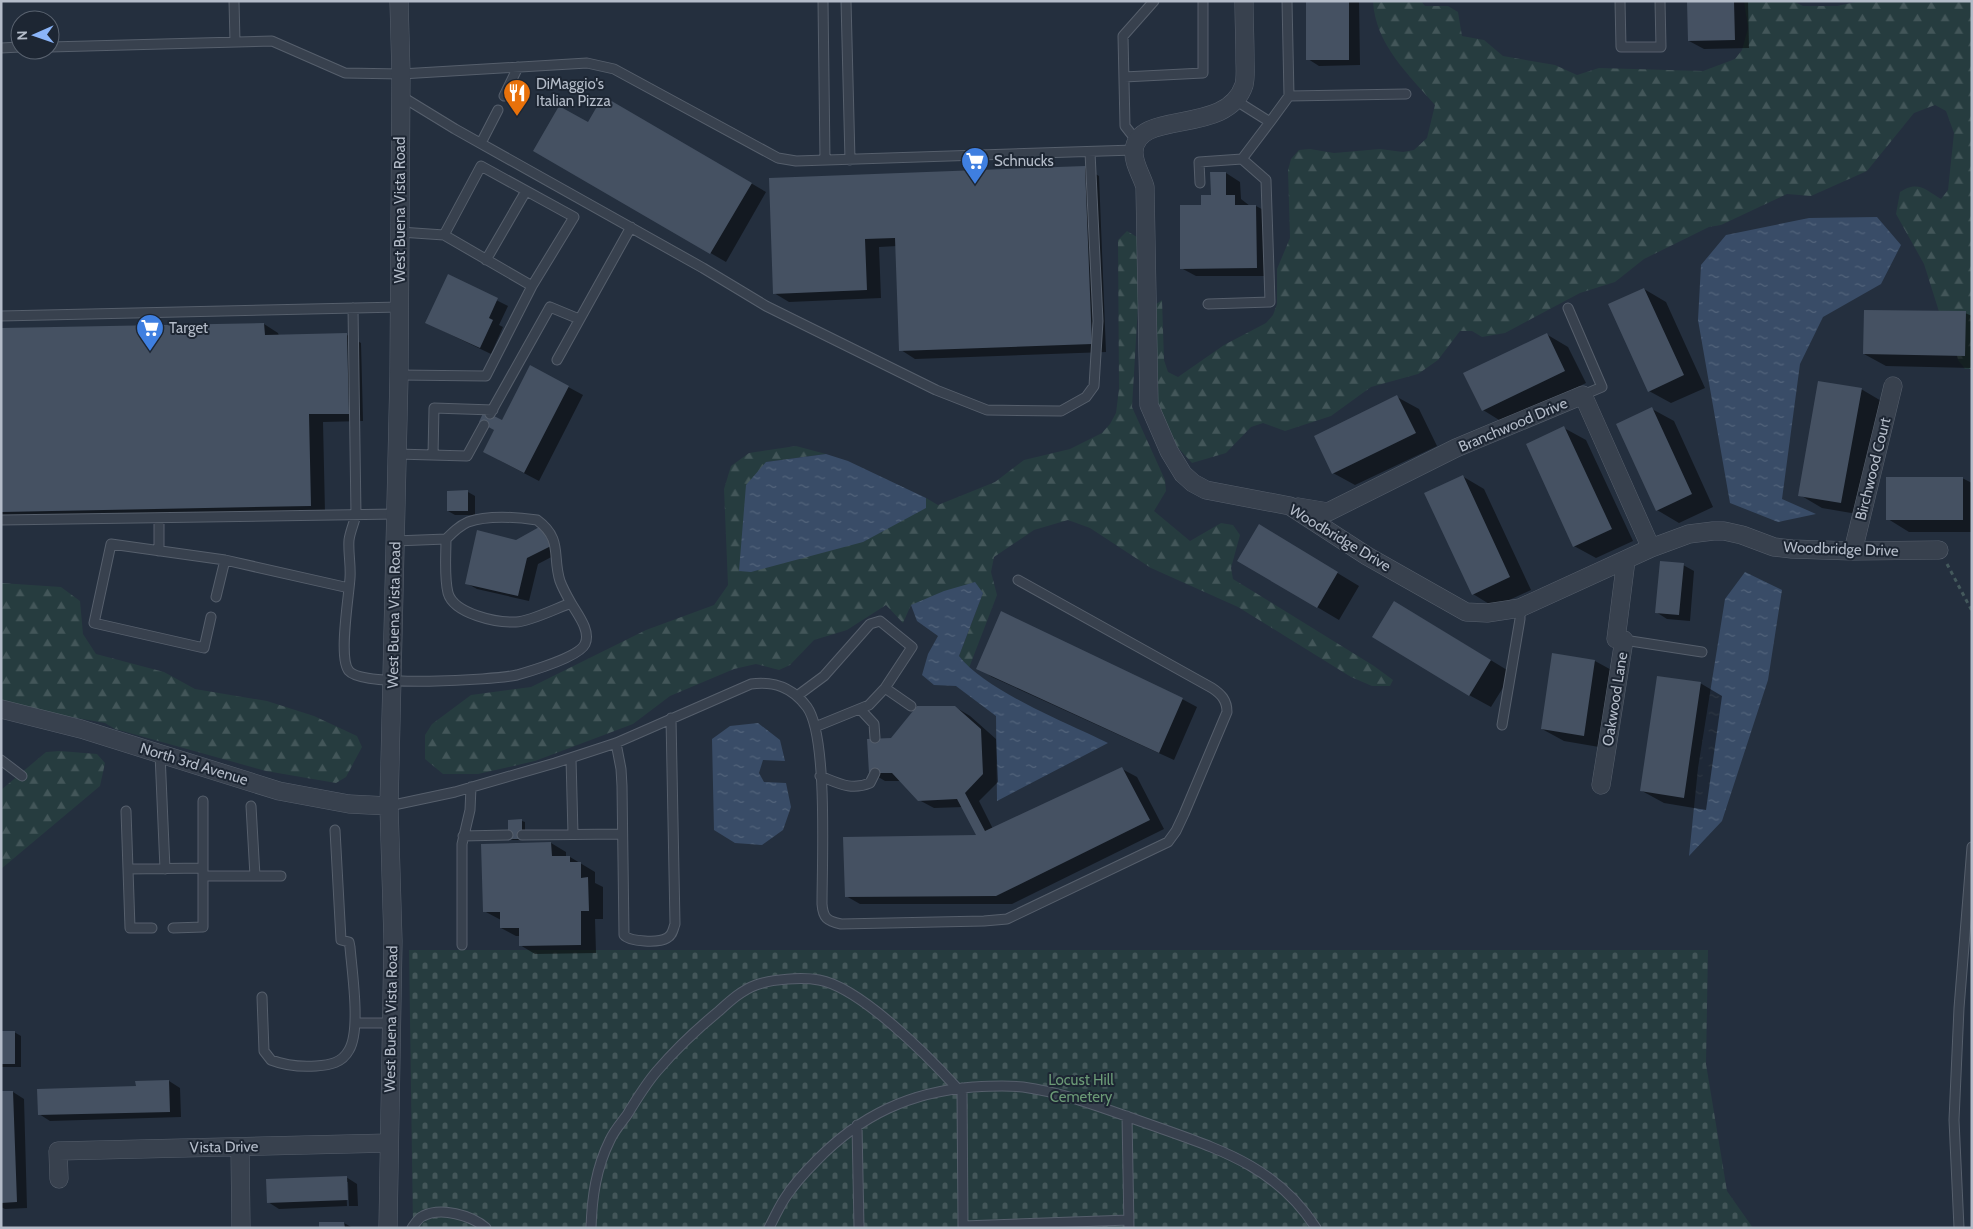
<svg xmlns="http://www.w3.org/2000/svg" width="1973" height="1229" viewBox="0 0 1973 1229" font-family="Cabin,sans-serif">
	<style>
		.forest { fill: url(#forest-firs) }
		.cemetery { fill: url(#cemetery-stones) }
		.water { fill: url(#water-ripples) }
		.shadow { fill: #0007 }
		.building { fill: #455162 }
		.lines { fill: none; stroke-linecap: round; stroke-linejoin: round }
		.lane-casing { stroke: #565f6c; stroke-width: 11 }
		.street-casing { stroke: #565f6c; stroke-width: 19 }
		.path { stroke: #44595c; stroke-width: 3; stroke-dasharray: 4 4; stroke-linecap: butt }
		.lane { stroke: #38414e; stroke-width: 9 }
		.street { stroke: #38414e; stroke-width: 18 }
		.labels { text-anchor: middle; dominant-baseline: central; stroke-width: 4; stroke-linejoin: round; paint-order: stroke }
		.poi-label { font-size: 15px; fill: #b4bcc9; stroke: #1d2633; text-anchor: start }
		.street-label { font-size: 15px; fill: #b4bcc9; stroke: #1d2633 }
		.park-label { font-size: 15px; fill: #6b9a76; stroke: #1d2633 }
	</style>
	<defs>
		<pattern id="forest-firs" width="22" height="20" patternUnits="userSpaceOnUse" patternTransform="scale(1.25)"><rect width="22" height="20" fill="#263c3f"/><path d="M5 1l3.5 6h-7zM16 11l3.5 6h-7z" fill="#435659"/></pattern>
		<pattern id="cemetery-stones" width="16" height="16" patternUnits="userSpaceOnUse" patternTransform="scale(1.25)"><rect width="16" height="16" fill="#263c3f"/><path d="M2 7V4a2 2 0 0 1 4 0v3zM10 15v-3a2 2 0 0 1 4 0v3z" fill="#435659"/></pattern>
		<pattern id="water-ripples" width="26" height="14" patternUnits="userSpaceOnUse" patternTransform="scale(1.25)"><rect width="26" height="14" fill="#394c67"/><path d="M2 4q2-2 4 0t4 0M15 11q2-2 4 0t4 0" fill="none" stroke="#53647b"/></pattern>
	</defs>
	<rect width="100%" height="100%" fill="#242f3e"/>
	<!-- forest -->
	<path class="forest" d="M1373,1H1421L1425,6H1448L1458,12L1462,36L1484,40L1503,56L1555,65L1577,75L1599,68L1703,71L1735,59L1742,50L1748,28L1744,1H1793L1803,6H1837L1860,1H1972V369H1965L1958,360L1953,338L1941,318L1924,264L1896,214L1900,192C1918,180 1926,190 1941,199L1948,190L1954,133L1946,111L1935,105L1914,113L1867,171L1811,196L1787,194L1721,225L1709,227L1644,259L1615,282L1580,293L1505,333L1482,337L1472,331H1460L1438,360L1418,374L1371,387L1331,416L1285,431L1263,423L1251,427L1226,453L1192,463L1160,428L1149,351L1152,307L1162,300L1164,360L1168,372L1178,377L1224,345L1266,323L1273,315L1277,304V269L1290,238L1288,170L1291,159L1299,150L1310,149L1334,153L1380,149L1403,152L1414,150L1427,138L1435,105C1409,75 1375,44 1373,1Z
		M1127,231L1137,237L1140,271L1132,407L1165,480L1166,491L1154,511L1190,541L1221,523L1233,525L1240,535L1231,568L1233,579L1374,666L1393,680L1390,686H1372L1351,677L1238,607L1151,568L1090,528L1068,520L1034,530L994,557L991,572L997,595L969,668L959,656L983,593L911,605L903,623L886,605L847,630L814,640L790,665L779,670L756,664L734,669L670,696L633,724L535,761L478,774H443L425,759V735L432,724L471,695L531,687L646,630L714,605L728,585L724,489L731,466L749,453L796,446L826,454L766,462L926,508V498L938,505L995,482L1024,460L1070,449L1102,433L1110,424L1116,413L1119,389L1118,240Z
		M1,583L61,587L80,601L83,634L96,654L164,672L195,689L267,701L314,716L357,736L362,747L346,777L336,783L266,771L115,729L105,723L71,717L48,722L1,707Z
		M60,751L97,754L105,763L100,786L1,869V790L46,752Z"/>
	<!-- cemetery -->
	<path class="cemetery" d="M409,950H1708L1706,1064L1727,1191L1753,1228H413Z"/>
	<!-- water -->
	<path class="water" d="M1877,217L1901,245L1881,284L1823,317L1800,364L1782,499L1816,514L1778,522L1730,503L1698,320L1701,265L1726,235L1809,218Z
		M826,454L848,461L926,498V508L863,542L751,572L739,571L746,485L766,462Z
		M1745,572L1782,590L1768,680L1722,821L1689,856L1698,768L1725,599Z
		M975,582L983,593L959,656C986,691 1067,723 1108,743L997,801L996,716L956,686L934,685L922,675L928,654L938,636L917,621L911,605L944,591Z
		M758,723L780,740L785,761L763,760L759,773L764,782L786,783L791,807L783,830L762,845L735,843L714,830L712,739L730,726Z"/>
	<!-- shadow -->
	<path class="shadow" d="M1307,1H1359L1360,65L1319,66L1308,59Z
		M1688,1H1748L1749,48L1704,49L1689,41Z
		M603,97L766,192L726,262L535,151L588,124Z
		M1085,168L1099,176L1106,352L915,359L901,350L897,246L879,247L881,298L789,302L774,293L770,180Z
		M1226,173L1240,182L1241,199L1250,206H1256L1271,214V276H1196L1181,268L1202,206L1212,196Z
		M448,276L508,306L499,325L503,327L491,354L437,328Z
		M1644,289L1666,302L1705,388L1671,403L1649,391Z
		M1965,313L1972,316V368L1886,366L1864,354Z
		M264,324L278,333L279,336L347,335L361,343L363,421L323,422L325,513L1,520V329Z
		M1546,334L1568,347L1586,383L1504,423L1483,410Z
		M531,367L583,395L539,481L499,460L502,422Z
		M1861,389L1883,402L1863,515L1822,508L1800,495Z
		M1397,397L1419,409L1437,446L1355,485L1333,473Z
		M1652,409L1674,421L1713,507L1679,523L1657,510Z
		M1564,428L1586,440L1633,541L1596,558L1574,546Z
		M1462,476L1484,489L1531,590L1494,607L1473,594Z
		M1962,478L1972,483V532H1909L1888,519Z
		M448,492H468L475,496V515H455L448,511Z
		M541,528L552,534L561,552L538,564L529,601L477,589L466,583L516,541Z
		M1281,539L1359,586L1339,620L1317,607Z
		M1683,565L1694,571L1690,621L1667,619L1656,612Z
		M1416,615L1512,673L1491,707L1469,695Z
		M1595,661L1617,673L1605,748L1564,741L1542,729Z
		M978,668L1182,699L1197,707L1174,760L992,677Z
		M1700,683L1722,696L1706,810L1664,803L1642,791Z
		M955,707L970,716L996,739L998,782L979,801L993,829L1122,769L1137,777L1164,829L1012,904H860L846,896L978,837L963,807L934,808L919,800L901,781H885L870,772L891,739Z
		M522,821L525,822V840H513L509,838Z
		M551,843L566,852V857H570L595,872V883L603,887V919H595L596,953L535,954L520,945V936H516L501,928V920L484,911Z
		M1,1032H14L21,1036V1067H1Z
		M169,1081L180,1088L181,1117L50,1121L39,1114L137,1088Z
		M13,1092L24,1099L27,1208L5,1209L1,1207V1093Z
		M346,1177L357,1184L358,1206H349L348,1182H346L347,1206L279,1209L268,1202Z
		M320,1223H344L353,1228H320Z"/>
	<!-- building -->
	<path class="building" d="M1306,1H1349V60H1306Z
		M1687,1H1734L1735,40L1688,41Z
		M603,96L752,183L710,254L533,151L559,106L588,122Z
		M1085,166L1092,344L899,351L895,238L865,239L867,290L773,294L769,178Z
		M1210,172H1226V195H1235V205H1256L1257,268L1180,269V205H1201V195H1211Z
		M448,274L498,298L489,318L493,320L480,348L425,323Z
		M1644,288L1684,375L1648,392L1608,304Z
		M1864,310L1966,311L1965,356L1863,354Z
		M264,323L265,335L347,333L349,414H309L311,506L1,512V328Z
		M1547,333L1565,371L1482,411L1463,373Z
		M530,365L569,386L524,473L483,452L494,430L479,422L484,411L502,420Z
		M1818,381L1862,388L1841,503L1798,496Z
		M1397,395L1416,433L1332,474L1314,436Z
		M1652,407L1692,494L1656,511L1616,424Z
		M1564,426L1612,529L1573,547L1526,444Z
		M1463,475L1510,577L1472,595L1424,493Z
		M1886,477H1963V520H1886Z
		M468,490V511H447V491Z
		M1259,524L1338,572L1317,608L1237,561Z
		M541,526L551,546L527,558L518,596L465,584L477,530L516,540Z
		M1660,561L1684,563L1679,615L1655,613Z
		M1394,601L1491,660L1469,696L1372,637Z
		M1001,611L1183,698L1159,753L976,669Z
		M1552,653L1595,660L1584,736L1541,729Z
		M1657,676L1701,682L1684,798L1640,791Z
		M917,706H955L981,729L983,774L965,793L985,831L1122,767L1150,820L996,896L845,897L843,837L976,835L957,799L918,801L892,773H869L867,739L891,738Z
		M522,819V839H508V820Z
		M551,842L552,856H570V862H581V878L588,877L589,911H581V945L519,946V928H500V912H483L481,844Z
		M1,1031H15V1064H1Z
		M169,1080L170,1112L38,1115L37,1089L136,1086L135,1081Z
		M1,1091H13L17,1202L1,1203Z
		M347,1176L348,1200L267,1203L266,1179Z
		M319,1222H344L345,1228H319Z"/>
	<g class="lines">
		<defs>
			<path id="lane" d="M234,1L235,42
				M823,1L825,160
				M846,1L850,160
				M1620,1L1621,47H1661L1660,1
				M50,47L272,41L345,73L401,74L587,63L614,69L778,158L796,161L1134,150
				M1,48L20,47
				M1124,77L1203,73V1
				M401,96L455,129L703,268L766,306L936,390L987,410L1061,411L1086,397L1094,386L1098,321L1090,152
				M504,96L518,67
				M1289,96L1406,94
				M1235,100L1270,122L1289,96L1287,1
				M1136,140L1125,126L1123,36L1154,1
				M481,143L498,110
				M1200,183L1199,162L1242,159L1270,122
				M444,235L481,166L574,217L532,286
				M486,260L526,191
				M1208,304L1270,302L1266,180L1242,159
				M353,308L356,515C354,523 350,532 349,540C348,552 351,565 350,578C349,596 338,659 349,671C363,688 493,680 517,675C531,671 579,657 585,644C591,631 578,615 571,603C557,608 529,622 516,622C497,623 454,614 448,593C444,577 446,556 446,539L395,541
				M1568,308L1602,387L1583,395
				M1,316L400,307
				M557,360L631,227
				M399,375L486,376L532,286L444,235L400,232
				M490,414L550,307L579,319
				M397,454L467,456L484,425
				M433,455L434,408L493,410
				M159,518V551
				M1,520L396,514
				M446,539C453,532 459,526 468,522C488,515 516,517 537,520C563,539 552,556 560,581C563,589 567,596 571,603
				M216,597L225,560
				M211,617L204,648L94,623L111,544L225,560L349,588
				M1624,640L1702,652
				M885,688L911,706
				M797,696L824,676L870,624L880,621L912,647L885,688L869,705L815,727
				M860,709L874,724L875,738
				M1502,725L1520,619V608
				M616,743L621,769L622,786L624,935C630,942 659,943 667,938C673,935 673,929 675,924L671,718
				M160,754L165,869
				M571,758L573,834
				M1,760L22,776
				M820,776C838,783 851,791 870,783L875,773
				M251,806L255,876
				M389,806L455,792L555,763L616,743L751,684C774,681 792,687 807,707C828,736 822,863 822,904C823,918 827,921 841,924L984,921L1007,919L1168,842L1176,831L1184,814L1227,712C1227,700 1221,694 1212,688L1018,580
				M126,811L130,928H152
				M522,835L622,834
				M463,836L508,835
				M128,869L203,868
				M203,876H281
				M173,928L203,927V801
				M462,945V844L470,810L471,787
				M262,997L264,1051L271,1060C284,1065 302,1067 316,1066C330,1065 342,1063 349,1050C361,1030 352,972 350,947L349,942L341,940L335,830
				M355,1023H392
				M962,1088L963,1228
				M1127,1116L1129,1228
				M857,1125L859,1228
				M963,1226L1129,1220
				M412,1228C415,1224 418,1218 423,1216C441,1207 471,1215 486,1228
				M591,1228C592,1197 596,1168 610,1140C614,1131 621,1123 627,1115C636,1100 645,1085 657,1071C675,1050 697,1029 719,1011C730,1001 742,990 756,985C772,979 802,977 819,980C860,987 929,1057 957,1088
				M769,1228C774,1218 779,1207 785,1198C794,1184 805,1172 817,1160C861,1115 910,1092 973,1087C990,1086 1006,1085 1023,1087C1068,1093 1113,1112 1157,1127C1221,1150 1277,1167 1316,1228
				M1959,1228L1954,1120L1959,1008L1972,847"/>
			<path id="street" d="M1244,1C1244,20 1245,40 1245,59C1245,67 1246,77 1244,85C1227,137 1137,108 1134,151C1133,163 1142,176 1145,187L1149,405L1169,451L1183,474L1193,483L1206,490L1290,506L1367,556L1466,612L1487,613L1520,608L1651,548L1689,534L1713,531H1724L1742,535L1774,547L1792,549L1853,551L1939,550
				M1298,507L1328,512L1456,448L1583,395L1651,548
				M1853,551L1893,386
				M1,709L81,729L279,791L349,804L389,806
				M1601,785L1624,640L1616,639L1626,560
				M240,1148L241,1228
				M59,1179L58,1151L389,1143
				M388,1228L393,941L389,806L399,375L401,74L399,1"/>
		</defs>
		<!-- lane casing -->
		<use href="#lane" class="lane-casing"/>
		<!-- street casing -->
		<use href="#street" class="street-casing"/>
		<!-- path -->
		<path class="path" d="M1947,564L1972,611"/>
		<!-- lane -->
		<use href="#lane" class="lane"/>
		<!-- street -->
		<use href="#street" class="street"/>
	</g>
	<!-- icons -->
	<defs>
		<symbol id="restaurant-pin" viewBox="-11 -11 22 30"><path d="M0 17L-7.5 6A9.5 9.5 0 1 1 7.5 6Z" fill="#e8710a" stroke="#1d2633"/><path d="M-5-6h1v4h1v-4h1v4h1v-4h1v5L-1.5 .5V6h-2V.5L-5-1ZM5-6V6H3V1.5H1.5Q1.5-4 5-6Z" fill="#fff"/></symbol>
		<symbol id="supermarket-pin" viewBox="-11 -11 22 30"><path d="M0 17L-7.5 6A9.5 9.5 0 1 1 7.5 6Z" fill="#3f7fe0" stroke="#1d2633"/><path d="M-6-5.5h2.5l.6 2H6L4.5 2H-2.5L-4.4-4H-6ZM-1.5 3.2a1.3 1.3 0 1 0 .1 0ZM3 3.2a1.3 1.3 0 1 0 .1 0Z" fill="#fff"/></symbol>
	</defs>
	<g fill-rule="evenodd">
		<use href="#restaurant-pin" x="501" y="77" width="32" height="43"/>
		<use href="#supermarket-pin" x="959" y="145" width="32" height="43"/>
		<use href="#supermarket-pin" x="134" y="312" width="32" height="43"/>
	</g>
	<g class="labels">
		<!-- poi labels -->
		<g class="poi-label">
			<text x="536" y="84">DiMaggio's<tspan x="536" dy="17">Italian Pizza</tspan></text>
			<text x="994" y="161">Schnucks</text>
			<text x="169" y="328">Target</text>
		</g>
		<!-- street labels -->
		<g class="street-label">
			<text transform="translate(400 210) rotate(-90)">West Buena Vista Road</text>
			<text transform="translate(1513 425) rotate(-23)">Branchwood Drive</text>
			<text transform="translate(1873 469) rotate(-76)">Birchwood Court</text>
			<text transform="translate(1340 538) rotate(31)">Woodbridge Drive</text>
			<text transform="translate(1841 549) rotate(2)">Woodbridge Drive</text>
			<text transform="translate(394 615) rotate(-89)">West Buena Vista Road</text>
			<text transform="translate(1615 699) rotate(-81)">Oakwood Lane</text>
			<text transform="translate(194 764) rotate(17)">North 3rd Avenue</text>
			<text transform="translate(391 1019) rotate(-89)">West Buena Vista Road</text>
			<text transform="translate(224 1147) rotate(-1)">Vista Drive</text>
		</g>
		<!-- park labels -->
		<g class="park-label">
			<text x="1081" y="1080">Locust Hill<tspan x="1081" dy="17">Cemetery</tspan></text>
		</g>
	</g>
	<!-- border -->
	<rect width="1973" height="1229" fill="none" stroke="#b4bcc9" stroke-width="5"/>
	<!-- north arrow -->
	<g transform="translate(35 35) rotate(268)"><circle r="24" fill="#1d2633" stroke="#59626f"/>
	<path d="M0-4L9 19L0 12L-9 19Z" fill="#8ab4f8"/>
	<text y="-8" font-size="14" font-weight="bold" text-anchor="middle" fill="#b4bcc9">N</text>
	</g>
</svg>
